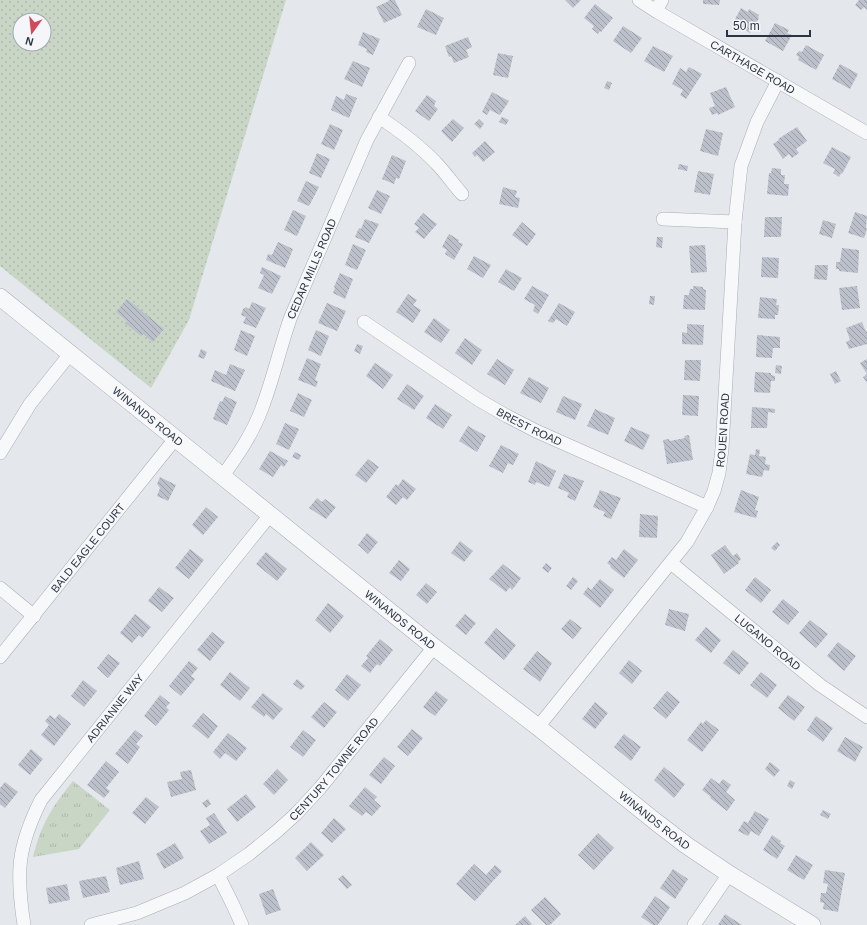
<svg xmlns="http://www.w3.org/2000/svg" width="867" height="925" viewBox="0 0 867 925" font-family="Helvetica,sans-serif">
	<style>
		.grass { fill: url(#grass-dots); fill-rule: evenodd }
		.park { fill: url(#park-tufts) }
		.building { fill: url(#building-back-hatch) }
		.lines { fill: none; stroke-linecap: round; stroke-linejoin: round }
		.minor-casing { stroke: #a9aeb7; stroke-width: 14 }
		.tertiary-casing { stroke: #a9aeb7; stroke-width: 18 }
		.minor { stroke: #f7f8fa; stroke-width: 13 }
		.tertiary { stroke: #f7f8fa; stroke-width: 17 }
		.labels { text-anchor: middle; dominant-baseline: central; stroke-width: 3; stroke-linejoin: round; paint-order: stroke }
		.street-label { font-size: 11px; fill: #2b3445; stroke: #f4f6f9 }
	</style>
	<defs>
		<pattern id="grass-dots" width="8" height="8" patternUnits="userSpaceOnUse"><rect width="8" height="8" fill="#c9d6c5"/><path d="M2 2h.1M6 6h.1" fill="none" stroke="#adb8ab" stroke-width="1.8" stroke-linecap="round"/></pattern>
		<pattern id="park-tufts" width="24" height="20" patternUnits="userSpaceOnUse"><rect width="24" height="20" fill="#c9d6c5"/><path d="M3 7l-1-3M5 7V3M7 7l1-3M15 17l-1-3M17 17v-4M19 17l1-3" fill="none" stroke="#adb8ab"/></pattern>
		<pattern id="building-back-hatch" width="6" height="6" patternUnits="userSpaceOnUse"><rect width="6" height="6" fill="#bbc0ca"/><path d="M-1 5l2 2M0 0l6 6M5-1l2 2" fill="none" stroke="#989da6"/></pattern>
	</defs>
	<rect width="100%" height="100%" fill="#e4e7ec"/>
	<!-- grass -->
	<path class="grass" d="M0,0H286L189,320L151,388L0,266ZM20,20H44V44H20Z"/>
	<!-- park -->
	<path class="park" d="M73,781L110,810L79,849L33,857C41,824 52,807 73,781Z"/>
	<!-- building -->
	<path class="building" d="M388,0H395L402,15L384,23L376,7L389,1Z
		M565,0H581L573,8Z
		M703,0H720L719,5L703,4Z
		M859,0H867V10L864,7L861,10L855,5Z
		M595,4L613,18L601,32L600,31L598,34L592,29L594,26L584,18Z
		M741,8L748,12L749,9L759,15L758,17L759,18L750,33L733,23Z
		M426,9L444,18L436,35L417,27Z
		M775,23L789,30L787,33L792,35L783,51L765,41Z
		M623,26L642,38L631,53L613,41Z
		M363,32L380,39L373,55L366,52L367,49L358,45Z
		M468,37L472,47L466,50L469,57L454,63L451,56L449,57L445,46Z
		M806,45L824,55L816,70L798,60L799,57L796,55L799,51L802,52Z
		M653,46L673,56L664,72L644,61Z
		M498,53L513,56L508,78L493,75Z
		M353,61L370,68L362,87L344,79Z
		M840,64L858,74L850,89L832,79Z
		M689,67L702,74L686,99L680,95L683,90L672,84L680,68L686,72Z
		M607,81L612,83L609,90L604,88Z
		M726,87L735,107L718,115L717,113L712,115L709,108L715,106L710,93Z
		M492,92L509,101L500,115L490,110L487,115L482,112Z
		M346,94L357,98L349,118L331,110L336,96L344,100Z
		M427,95L436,101L434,106L438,109L429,121L415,111Z
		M502,117L509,120L506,125L499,122Z
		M453,119L464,128L452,142L441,131Z
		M479,119L484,124L480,129L474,124Z
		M330,124L343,130L334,150L321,144Z
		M797,127L807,141L796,149L799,153L792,158L789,154L783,159L773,144L779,140L778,139Z
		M706,129L723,133L718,156L700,151Z
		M485,141L495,152L483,162L477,155L475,157L472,153Z
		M832,147L851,157L842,174L841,173L839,177L833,173L835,169L823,163Z
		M317,153L330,159L321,178L309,173Z
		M392,155L406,161L399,179L396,178L394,184L382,179Z
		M679,164L688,166L687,171L678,169Z
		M772,168L781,169V175H785L784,184H789L788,196L767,194L769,173H771Z
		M698,171L714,174L710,195L694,192Z
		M306,181L319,187L309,206L297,201Z
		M503,187L517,191L515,197L520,198L518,208L499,204Z
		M377,190L390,196L381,214L368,208Z
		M293,210L306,216L297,236L284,230Z
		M855,212L867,216L866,227L867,229L864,238L848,233Z
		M423,213L437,224L424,239L415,232L419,228L414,224Z
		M765,217H782L781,237H764Z
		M365,219L379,224L369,243L355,237L359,228L361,229Z
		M823,220L836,224L832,238L819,234Z
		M522,222L536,234L527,246L512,235Z
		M449,234L459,240L458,242L463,244L454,260L445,254L447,250L442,247Z
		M657,237H663L662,248L656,247Z
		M278,242L293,249L285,268L266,260L268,254L272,255Z
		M353,244L366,250L357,270L345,265Z
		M705,245L707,272L691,273L689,246Z
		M842,248L859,250L858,273L839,271V269H836V262H840Z
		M474,256L491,265L483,278L467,269Z
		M762,257L779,258L778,278L761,277Z
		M815,265H828L827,280L814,279Z
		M262,267L281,276L272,294L258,288L264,275L260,273Z
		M506,269L522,278L514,291L498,282Z
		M340,273L353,279L345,299L333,293L335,288L334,287Z
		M532,286L549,295L538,314L533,311L535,305L524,299Z
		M693,286L703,287V289L706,290L705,310L683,309L684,295H689L690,289H693Z
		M857,286L860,308L842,310L839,288Z
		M408,294L417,300L413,305L421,310L413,323L396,312Z
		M650,296H655L654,305L649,304Z
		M760,297L777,299L776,305H779L778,315H775V319L758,318Z
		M127,299L164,329L153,342L143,334L141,336L125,323L127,321L116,312Z
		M252,302L266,308L256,328L243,323L246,317L241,315L243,309L246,307L249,309Z
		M327,303L346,311L337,331L318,323Z
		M559,303L575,312L567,326L556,319L553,323L548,321Z
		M434,318L450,330L441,343L424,332Z
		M862,322L866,332L867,331V344L849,349L846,342L850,340L846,328Z
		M687,324L704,325L703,345L682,344V332L687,333Z
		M241,330L255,336L247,356L234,350Z
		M316,330L329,336L321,356L308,350Z
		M757,335L780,337V348H773L772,358L756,357Z
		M465,338L482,350L472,365L455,353Z
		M357,344L363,346L360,354L354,351Z
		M201,349L207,352L204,359L198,357Z
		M307,358L321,364L315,380L318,381L316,387L298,380Z
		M497,359L514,370L505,385L487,374Z
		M867,359V383L863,377L867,374L860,363Z
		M685,360H701L700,381L684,380Z
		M375,363L393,375L383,389L366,376Z
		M230,364L245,370L235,391L211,381L215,370L226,375Z
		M776,365L782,366L781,374L775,373Z
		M836,371L841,381L835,384L830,374Z
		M755,372L771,373V375L775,376V381H771L770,393L754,392Z
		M529,377L549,388L541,403L520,393Z
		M407,384L424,396L414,410L397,399Z
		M298,393L312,400L304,417L290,411Z
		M683,395L699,396L698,416L682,415Z
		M225,396L237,402L227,425L213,419L220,401L222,402Z
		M563,396L582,404L575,420L556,412Z
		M435,404L452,415L443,429L426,418Z
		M752,407L775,409V413L768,412L767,428H751Z
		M595,409L615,418L608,435L587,426Z
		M285,423L299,429L289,450L276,444Z
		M468,426L486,436L477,452L459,441Z
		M631,427L650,435L643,450L624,441Z
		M689,435L693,460L667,464L663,440L669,439L670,441L685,438L684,436Z
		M501,445L519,454L513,465L508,463L503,473L489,466Z
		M756,449L760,450L759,456L766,457L765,464L770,465L769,471L764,470L762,477L746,474L750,454L755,455Z
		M270,451L288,461L284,467L281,465L273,477L259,469Z
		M295,452L301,455L299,460L292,457Z
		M368,459L379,467L366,483L355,475Z
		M536,461L556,471L549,487L536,482L535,485L528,482Z
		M564,474L584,481L575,501L567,497L569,493L558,488Z
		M160,477L176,485L168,501L157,496L160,488L157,484Z
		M403,479L416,489L407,500L403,497L396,505L386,497L396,484L398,486Z
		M600,490L621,498L611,519L603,516L605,512L593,507Z
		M741,490L759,497L755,510L758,511L756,518L734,512Z
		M317,498L322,502L325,499L336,507L326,519L309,508Z
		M206,507L218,517L203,535L192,525Z
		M640,514L658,516L657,538L639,537Z
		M367,533L378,542L368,554L358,545Z
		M460,541L473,551L464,562L451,553Z
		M777,542L780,545L775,551L771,548Z
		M725,545L733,556L737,553L741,559L738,562L739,563L724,574L711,555Z
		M190,549L204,560L189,579L175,568Z
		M624,549L638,560L624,578L610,567L611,566L607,563L612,557L616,560Z
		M266,552L287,569L277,581L256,564Z
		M399,560L410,569L401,581L389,573Z
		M546,563L552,568L548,573L542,568Z
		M503,564L521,578L512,590L510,587L506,592L489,579Z
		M573,577L578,581L571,590L566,586Z
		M755,577L771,590L761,603L745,590Z
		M600,579L614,590L600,608L583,594L588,587L591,590Z
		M426,583L437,592L427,604L416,595Z
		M159,587L174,598L162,612L148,601Z
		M783,599L799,612L788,625L772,612Z
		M328,603L344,616L330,633L315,620Z
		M669,609L689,614L685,631L665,625Z
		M135,614L151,627L142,638L139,635L132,643L120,633Z
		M465,614L476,623L466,635L455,626Z
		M570,619L582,628L573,639L561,629Z
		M810,620L828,634L816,648L799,633Z
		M706,627L721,640L711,653L695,640Z
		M496,628L516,645L504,660L484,643Z
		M212,632L225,642L210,661L197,650Z
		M380,639L393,650L380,666L377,664L370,673L361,666L368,658L366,656Z
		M838,642L856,656L844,671L827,656Z
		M733,650L749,663L739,675L723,663Z
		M537,651L552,663L540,682L523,669Z
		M108,654L120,663L108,678L97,668Z
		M629,660L642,671L632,684L619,673Z
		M189,661L198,668L191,676L195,679L181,696L169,686Z
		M230,672L250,688L240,701L220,685Z
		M761,672L777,685L767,698L750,685Z
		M347,674L361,685L348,701L335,690Z
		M297,679L305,686L301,690L293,684Z
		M83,680L97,691L84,707L71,696Z
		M436,691L448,700L435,716L423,707Z
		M667,691L680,702L666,719L653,708Z
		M263,693L283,709L273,720L266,714L264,717L251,707Z
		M160,695L170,703L166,707L169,710L156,726L144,716Z
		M788,695L805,707L794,721L778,708Z
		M324,702L337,712L324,728L311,717Z
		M595,702L608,713L595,729L582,719Z
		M203,713L218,726L208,739L192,726Z
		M59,714L71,724L54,746L41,735L49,725L45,721L50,715L55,719Z
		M816,716L833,728L823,742L807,730Z
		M706,720L719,730L702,752L687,740L701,722L703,724Z
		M412,729L423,738L408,756L397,747Z
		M135,730L143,736L136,744L140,747L128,764L115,754Z
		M303,730L316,740L303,757L290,747Z
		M228,733L247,748L236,761L225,753L220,759L213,752Z
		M624,734L641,747L631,761L614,747Z
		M845,737L863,747L855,762L837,751Z
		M31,749L43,759L30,775L18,765Z
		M384,757L395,766L381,784L369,775Z
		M106,761L119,772L106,788L110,791L104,798L87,785Z
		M770,762L780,770L774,777L765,769Z
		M664,767L685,784L674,798L654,780Z
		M277,769L288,780L274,795L263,784Z
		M191,770L196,790L171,797L167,782L182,779L180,772Z
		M711,778L719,784L723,779L731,785L726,792L735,800L727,811L710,798L711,797L702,790Z
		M790,780L795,783L792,789L787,786Z
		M5,782L18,792L5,808L0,804V788Z
		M365,787L377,797L374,800L381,806L372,816L366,812L362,816L349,806Z
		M246,794L256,807L237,822L227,809Z
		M146,797L159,807L145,824L132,813Z
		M208,799L211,804L206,808L202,803Z
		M823,810L831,814L828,819L820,815Z
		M755,811L769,819L759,836L751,831L748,836L738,831L744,821L748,823Z
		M214,813L227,833L209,844L200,831L210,825L206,818Z
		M334,818L346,829L332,843L321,833Z
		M598,833L614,848L594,870L578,855Z
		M772,835L781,841L780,843L785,846L777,859L763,850Z
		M311,842L324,855L307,871L295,858Z
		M175,843L184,858L164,869L156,854Z
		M796,855L813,865L804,880L787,870Z
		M139,861L144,879L120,885L116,868Z
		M474,864L486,875L495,865L502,871L475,901L456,884Z
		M673,869L688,879L675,899L660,888Z
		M825,870L845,873L838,912L823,909L824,903L820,902L821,893H826L828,884L823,883Z
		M343,875L352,885L347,889L338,879Z
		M106,876L110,892L83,898L79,881Z
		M67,884L70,900L49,904L46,888Z
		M273,889L281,910L266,915L259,894Z
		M655,896L670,907L658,925H653L641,917Z
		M545,897L561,914L550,925H546L531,910Z
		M725,914L742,925H718Z
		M525,916L532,924L531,925H515Z"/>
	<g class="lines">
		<defs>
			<g id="minor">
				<path id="s1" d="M639,0L656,11L867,133"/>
				<path d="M656,11L662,0"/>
				<path d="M379,117C400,131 419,145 436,163C445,172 453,184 462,194"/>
				<path d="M663,219L735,222"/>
				<path id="s2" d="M364,322L479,400L507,416L536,431L707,507"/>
				<path d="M0,453L30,404L70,354"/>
				<path id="s3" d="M222,477C238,455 253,433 262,408C273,379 280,348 290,319L367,140L409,63"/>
				<path id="s4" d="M671,563L820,685L867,717"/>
				<path d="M0,588L34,616"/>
				<path id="s5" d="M0,657L175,439"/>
				<path id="s6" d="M538,727L687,542L707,507L714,491L719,473L722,449L735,222L741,166L757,122L778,81"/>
				<path id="s7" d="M218,875L249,854L276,832L296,814L320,788L434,647"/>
				<path id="s8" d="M24,925C16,873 17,848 41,800L270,515"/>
				<path d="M91,925L137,913L185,893L218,875L233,905L242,925"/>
				<path d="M694,925L729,874"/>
			</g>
			<g id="tertiary">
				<path id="s9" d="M0,297L434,647L538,727L656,822L686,845L729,874L812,925"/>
			</g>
		</defs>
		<!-- minor casing -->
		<use href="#minor" class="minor-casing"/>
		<!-- tertiary casing -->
		<use href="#tertiary" class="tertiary-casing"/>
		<!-- minor -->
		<use href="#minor" class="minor"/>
		<!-- tertiary -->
		<use href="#tertiary" class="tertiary"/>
	</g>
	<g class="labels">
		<!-- street labels -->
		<g class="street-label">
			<text stroke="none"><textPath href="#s1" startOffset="132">CARTHAGE ROAD</textPath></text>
			<text stroke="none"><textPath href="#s3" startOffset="228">CEDAR MILLS ROAD</textPath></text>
			<text stroke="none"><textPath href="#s9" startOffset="190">WINANDS ROAD</textPath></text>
			<text stroke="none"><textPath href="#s2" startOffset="196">BREST ROAD</textPath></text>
			<text stroke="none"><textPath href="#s6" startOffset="357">ROUEN ROAD</textPath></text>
			<text stroke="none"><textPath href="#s5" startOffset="140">BALD EAGLE COURT</textPath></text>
			<text stroke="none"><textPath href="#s9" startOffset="514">WINANDS ROAD</textPath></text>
			<text stroke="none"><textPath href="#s4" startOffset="125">LUGANO ROAD</textPath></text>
			<text stroke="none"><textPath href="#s8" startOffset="247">ADRIANNE WAY</textPath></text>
			<text stroke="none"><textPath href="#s7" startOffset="158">CENTURY TOWNE ROAD</textPath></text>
			<text stroke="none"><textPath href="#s9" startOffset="838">WINANDS ROAD</textPath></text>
		</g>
	</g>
	<!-- north arrow -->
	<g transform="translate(32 32) rotate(195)"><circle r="19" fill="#f4f6f9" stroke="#a4a8b1"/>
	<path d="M0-3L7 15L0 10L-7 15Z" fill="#d1495b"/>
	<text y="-6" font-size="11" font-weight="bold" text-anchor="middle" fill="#2b3445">N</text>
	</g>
	<!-- scale -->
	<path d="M727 30v6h83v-6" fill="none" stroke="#2b3445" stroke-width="2"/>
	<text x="733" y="30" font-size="12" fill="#2b3445" stroke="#f4f6f9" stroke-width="3" paint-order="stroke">50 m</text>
</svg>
